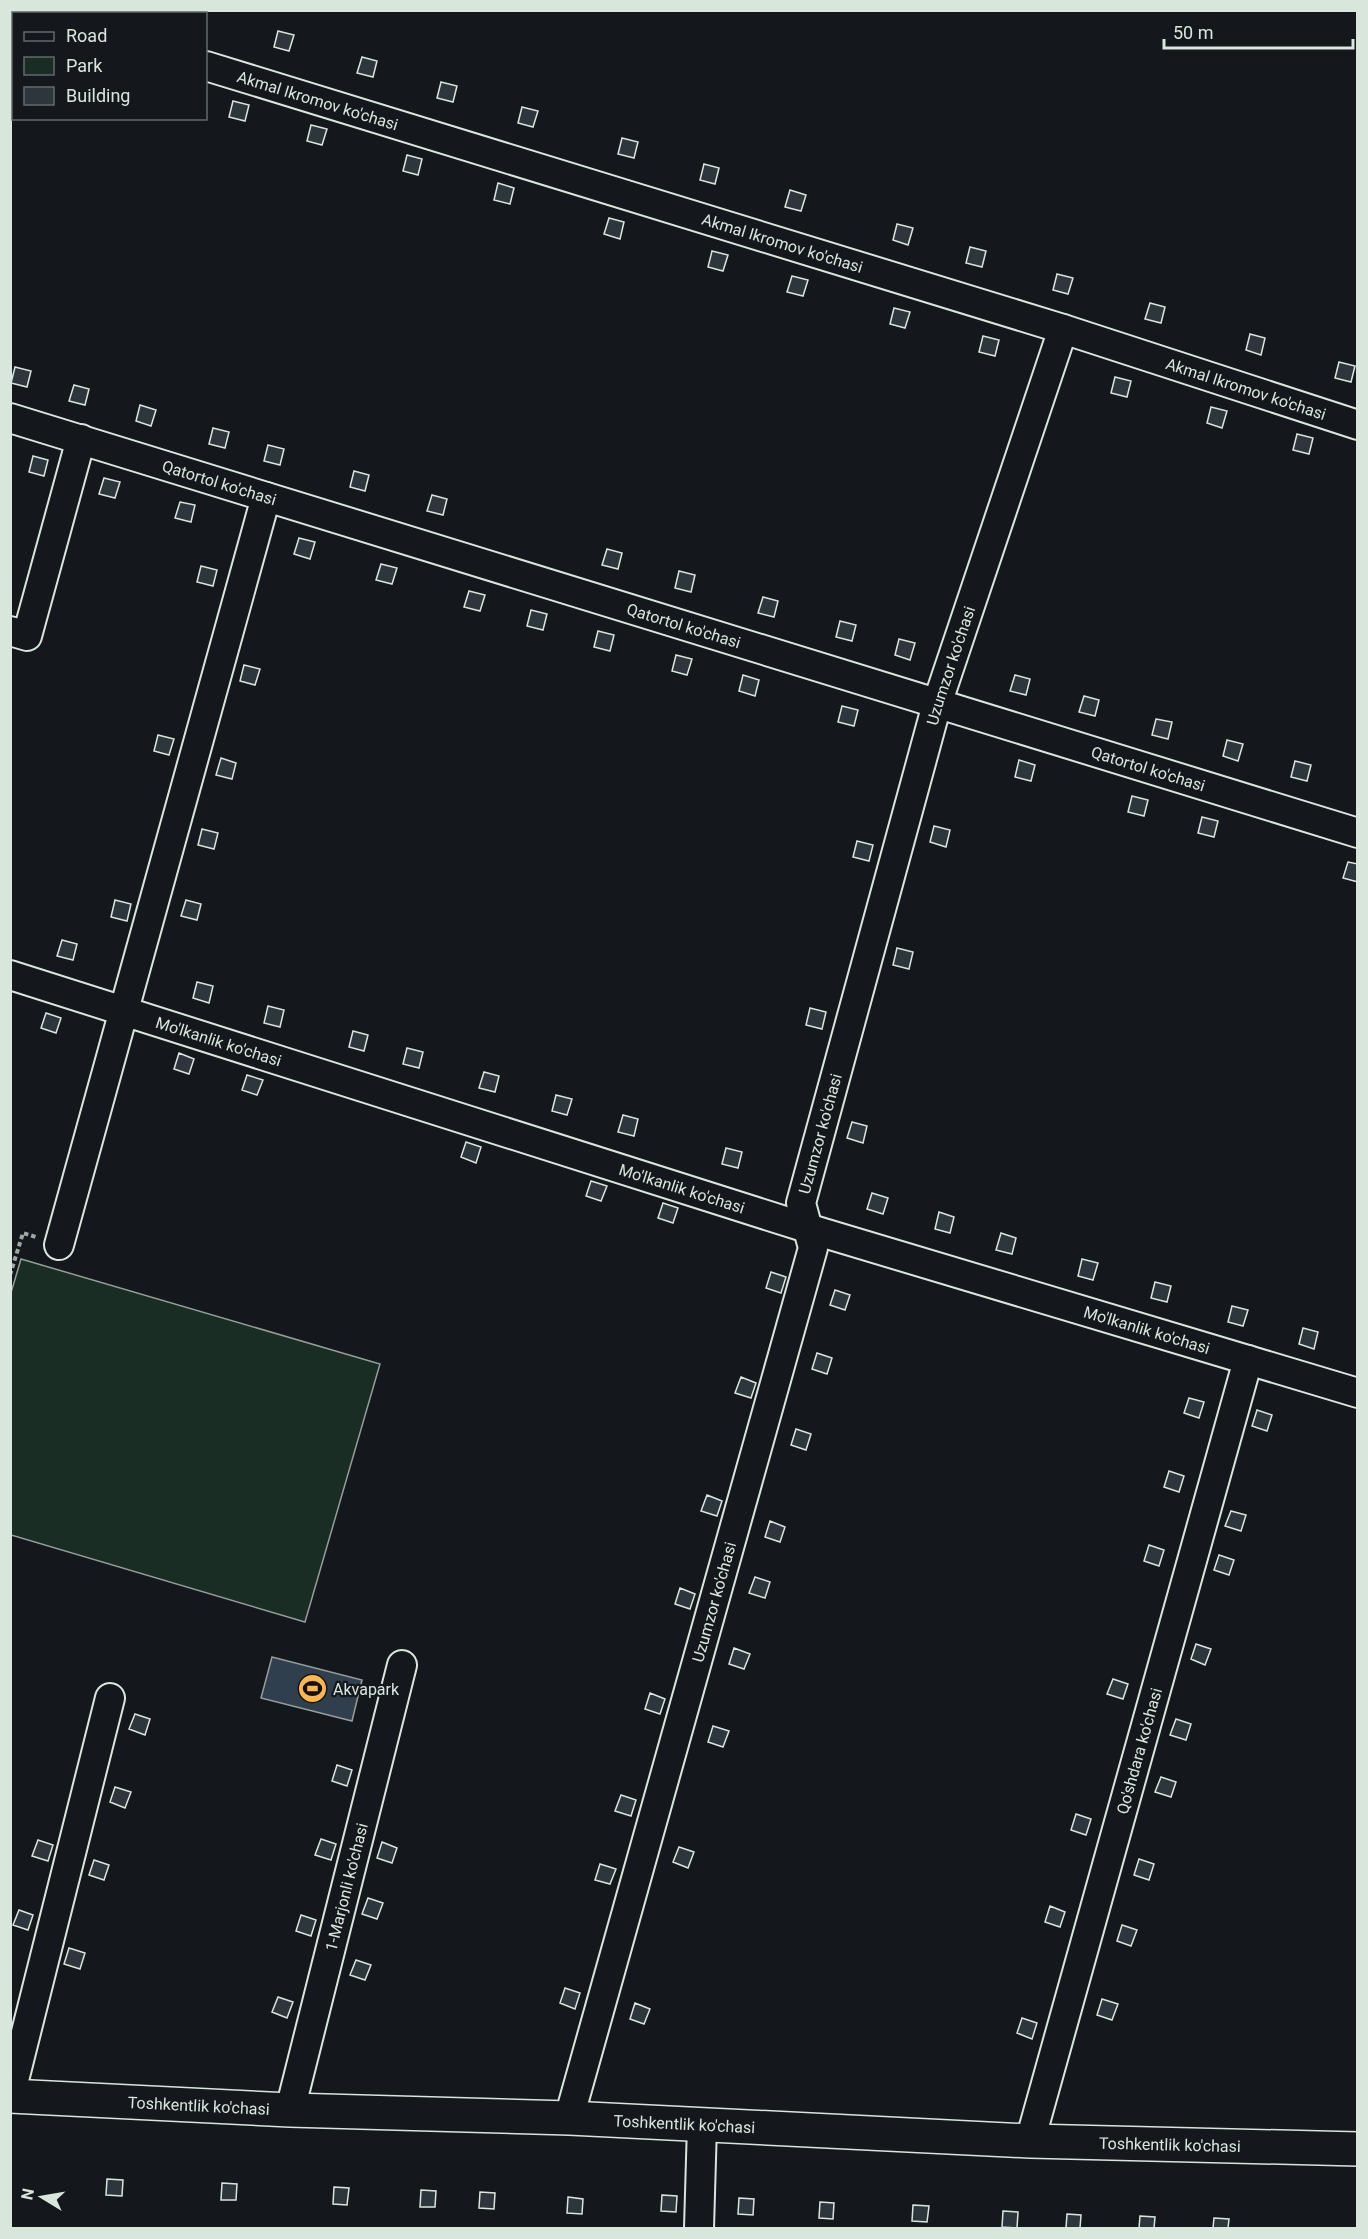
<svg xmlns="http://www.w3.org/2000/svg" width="1368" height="2239" viewBox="0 0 1368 2239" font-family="Roboto,sans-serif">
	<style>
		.green { fill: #1a2d24; stroke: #939e99; stroke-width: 1.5 }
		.water { fill: #2f3f4d; stroke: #939e99; stroke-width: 1.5 }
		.building { fill: #2c363c; stroke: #d8e6dc; stroke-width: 1.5 }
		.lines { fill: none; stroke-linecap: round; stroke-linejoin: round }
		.minor-casing { stroke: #d8e6dc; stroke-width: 32 }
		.major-casing { stroke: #d8e6dc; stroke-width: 36 }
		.path { stroke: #9da8a2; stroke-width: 4; stroke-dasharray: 4.5 3; stroke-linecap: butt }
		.minor { stroke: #14181c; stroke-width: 28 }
		.major { stroke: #14181c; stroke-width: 33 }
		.labels { text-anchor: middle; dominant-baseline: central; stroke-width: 4.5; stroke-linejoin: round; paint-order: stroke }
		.street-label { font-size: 16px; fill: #d8e6dc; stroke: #14181c }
		.poi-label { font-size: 16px; fill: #d8e6dc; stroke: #14181c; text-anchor: start }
	</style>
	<rect width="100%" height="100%" fill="#14181c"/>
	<!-- green -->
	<path class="green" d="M21,1259L380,1364L305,1622L11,1535L10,1296Z"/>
	<!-- water -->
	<path class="water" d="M272,1657L362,1680L352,1721L261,1698Z"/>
	<!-- building -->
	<path class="building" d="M174,10H191L190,14H173Z
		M278,31L294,35L289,51L274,47Z
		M362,57L377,61L373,77L357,73Z
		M441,82L457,86L453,102L437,98Z
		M233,101L249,105L245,121L229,117Z
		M522,107L538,111L533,127L518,123Z
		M311,125L327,129L322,145L307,141Z
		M622,138L638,142L634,158L618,154Z
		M407,155L422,159L418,175L403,171Z
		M704,164L719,168L715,184L700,180Z
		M498,183L514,188L510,204L494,200Z
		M790,190L806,195L801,211L785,207Z
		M609,218L624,222L620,239L604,234Z
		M897,224L913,228L908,245L893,240Z
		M970,247L986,251L982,267L966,263Z
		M712,251L728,255L723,271L708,267Z
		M1057,274L1073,278L1068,294L1053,290Z
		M792,276L808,280L803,296L787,292Z
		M1150,303L1165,307L1161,323L1145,319Z
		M894,308L910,312L905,328L890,324Z
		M1250,334L1265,338L1261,355L1246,350Z
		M983,336L999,340L995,356L979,352Z
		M1339,362L1355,366L1351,382L1335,378Z
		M15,367L31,371L27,387L11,383Z
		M1115,377L1131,381L1127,397L1111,393Z
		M74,385L89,389L85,405L69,401Z
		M140,405L156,410L151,426L136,421Z
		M1211,407L1227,411L1222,428L1207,423Z
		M213,428L229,432L225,448L209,444Z
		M1297,434L1313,438L1309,454L1293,450Z
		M268,445L284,449L280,465L264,461Z
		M33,456L48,460L44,476L29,472Z
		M354,471L369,475L365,491L350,487Z
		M104,478L120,482L115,498L99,494Z
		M432,495L447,499L443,515L427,511Z
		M180,502L195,505L191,522L175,518Z
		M299,538L315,542L310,559L294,554Z
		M607,549L622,553L618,569L602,565Z
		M381,564L397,568L392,584L376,580Z
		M201,566L217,570L213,586L197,582Z
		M679,571L695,575L691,592L675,588Z
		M469,591L485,595L480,611L464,607Z
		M763,597L778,601L774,617L758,613Z
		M531,610L547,614L543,630L527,626Z
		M840,621L856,625L852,641L836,637Z
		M598,631L614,635L610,651L594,647Z
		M899,639L915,643L910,660L895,655Z
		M676,655L692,659L687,675L672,671Z
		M244,665L260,669L255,685L240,681Z
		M743,675L759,680L755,696L739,691Z
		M1015,675L1030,679L1026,695L1010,691Z
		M1084,696L1099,700L1095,716L1079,712Z
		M842,706L858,710L854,726L838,722Z
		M1156,719L1172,722L1168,739L1152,735Z
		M158,735L174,739L169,755L154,751Z
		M1227,740L1243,744L1238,761L1223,756Z
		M221,758L236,763L232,779L216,775Z
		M1019,760L1035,765L1031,781L1015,777Z
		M1295,761L1311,765L1307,781L1291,777Z
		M1132,796L1148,800L1144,816L1128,812Z
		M1202,817L1218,821L1214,837L1198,833Z
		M934,826L950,830L946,847L930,842Z
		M202,829L218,833L214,849L198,845Z
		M857,841L873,845L869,861L853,857Z
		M1348,862L1358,864V882L1343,878Z
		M115,900L131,904L127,921L111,917Z
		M186,900L201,904L197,920L181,916Z
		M62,940L77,944L73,960L57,956Z
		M897,948L913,952L909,969L893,965Z
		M197,982L213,986L209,1003L193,998Z
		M268,1006L284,1010L280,1027L264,1023Z
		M810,1008L826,1012L822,1029L806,1025Z
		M46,1013L61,1018L56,1033L41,1028Z
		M353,1031L368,1035L364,1051L349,1047Z
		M407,1048L423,1052L419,1068L403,1064Z
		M179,1053L194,1059L189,1074L174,1069Z
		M484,1072L499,1076L495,1092L479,1088Z
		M247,1075L263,1080L257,1095L242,1090Z
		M556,1095L572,1099L567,1115L552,1111Z
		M623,1115L638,1119L634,1136L618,1132Z
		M852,1122L867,1126L863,1143L847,1138Z
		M466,1142L481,1147L476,1163L461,1157Z
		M726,1148L742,1152L738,1168L722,1164Z
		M591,1181L607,1186L601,1201L586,1196Z
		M872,1193L888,1198L883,1214L867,1209Z
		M663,1203L678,1208L673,1223L658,1218Z
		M939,1212L954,1217L950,1233L935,1229Z
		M1001,1233L1016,1238L1012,1254L996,1250Z
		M1082,1259L1098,1263L1093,1280L1078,1276Z
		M771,1272L786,1277L781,1293L766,1288Z
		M1155,1282L1171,1286L1167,1302L1151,1298Z
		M835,1290L850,1295L845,1310L830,1305Z
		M1232,1306L1248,1310L1243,1326L1228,1322Z
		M1303,1328L1318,1332L1314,1349L1299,1344Z
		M817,1353L832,1358L827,1374L812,1369Z
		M741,1377L756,1383L751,1398L735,1393Z
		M1189,1398L1204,1402L1199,1418L1184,1413Z
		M1257,1410L1272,1415L1267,1431L1252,1426Z
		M796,1429L811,1434L806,1450L791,1445Z
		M1169,1471L1184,1476L1179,1492L1164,1487Z
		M707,1495L722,1501L717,1516L701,1511Z
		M1231,1511L1246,1515L1241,1531L1225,1526Z
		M770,1521L785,1527L780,1542L765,1537Z
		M1149,1545L1164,1550L1159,1566L1144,1561Z
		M1219,1555L1234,1560L1229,1575L1214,1570Z
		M755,1577L770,1582L765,1598L749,1593Z
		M680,1588L695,1594L690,1609L675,1604Z
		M1196,1644L1211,1649L1205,1665L1191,1659Z
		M734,1648L750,1654L744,1669L729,1664Z
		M1113,1679L1128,1684L1123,1699L1107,1694Z
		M650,1693L665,1699L660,1714L645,1709Z
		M135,1714L150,1719L145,1735L129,1729Z
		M1176,1719L1191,1724L1186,1740L1170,1735Z
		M713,1726L729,1731L723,1747L708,1742Z
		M337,1765L352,1770L347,1786L332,1781Z
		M1161,1777L1176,1782L1171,1797L1155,1792Z
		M115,1787L131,1792L125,1808L110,1802Z
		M621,1795L636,1800L631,1816L615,1811Z
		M1076,1814L1091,1819L1086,1835L1071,1830Z
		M321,1839L336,1844L331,1860L315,1855Z
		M38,1840L53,1845L48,1861L32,1856Z
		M382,1842L397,1848L392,1863L377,1858Z
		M679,1847L694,1852L688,1868L673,1862Z
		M1139,1859L1154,1864L1149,1880L1134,1875Z
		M94,1860L109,1865L104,1880L89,1875Z
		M600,1864L616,1869L610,1884L595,1880Z
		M368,1898L383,1903L377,1919L362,1914Z
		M1050,1906L1065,1912L1060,1927L1045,1922Z
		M19,1910L33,1915L28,1930L13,1925Z
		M301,1915L316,1920L311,1936L296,1931Z
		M1122,1925L1137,1930L1131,1946L1117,1941Z
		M69,1948L85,1953L80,1969L64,1964Z
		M356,1960L371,1965L365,1980L350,1975Z
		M565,1988L580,1993L575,2009L560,2003Z
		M278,1997L293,2002L287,2018L272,2012Z
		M1102,1999L1118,2004L1112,2020L1097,2015Z
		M635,2003L650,2009L644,2024L630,2019Z
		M1022,2018L1037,2023L1032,2039L1017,2033Z
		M107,2179L123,2180L122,2196L106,2195Z
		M222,2183L237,2184L236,2200H221Z
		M334,2187L349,2188L347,2205L333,2204Z
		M421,2190L436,2191L435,2207H420Z
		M480,2192L495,2193L494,2209L479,2208Z
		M662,2195L677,2196L676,2212L661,2211Z
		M568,2197L583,2199L582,2214L567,2213Z
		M739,2198L754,2199L753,2215L738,2214Z
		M820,2202L834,2203L833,2219L819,2218Z
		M913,2205L929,2206L927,2222L912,2221Z
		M1003,2211L1018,2212L1017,2228L1002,2227Z
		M1067,2214L1081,2215L1080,2228H1066Z
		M1140,2216L1155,2217L1154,2228H1139Z
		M1214,2218L1229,2219L1228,2228H1213Z"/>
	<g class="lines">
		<defs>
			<g id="minor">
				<path d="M25,10L35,14"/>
				<path id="s1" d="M206,66L1063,329L1358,425"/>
				<path id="s2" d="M10,418L1358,833"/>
				<path d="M10,631L27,636L81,439"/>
				<path id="s3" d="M10,975L807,1228L1358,1393"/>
				<path d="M59,1245L266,497"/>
				<path d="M10,2096L110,1698"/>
				<path id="s4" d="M290,2110L402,1665"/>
				<path id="s5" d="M569,2118L813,1248L801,1203L937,704L1063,329"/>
				<path id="s6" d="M1030,2141L1248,1360"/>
				<path d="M699,2228L702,2125"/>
			</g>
			<g id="major">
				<path id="s7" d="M10,2096L290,2110L569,2118L1030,2141L1358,2149"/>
			</g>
		</defs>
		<!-- minor casing -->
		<use href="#minor" class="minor-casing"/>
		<!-- major casing -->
		<use href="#major" class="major-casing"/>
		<!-- path -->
		<path class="path" d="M10,1275L23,1233L36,1237"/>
		<!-- minor -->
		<use href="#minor" class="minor"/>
		<!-- major -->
		<use href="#major" class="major"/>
	</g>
	<!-- icons -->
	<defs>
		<symbol id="stadium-disc" viewBox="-11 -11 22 22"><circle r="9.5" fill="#ffb74d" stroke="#14181c"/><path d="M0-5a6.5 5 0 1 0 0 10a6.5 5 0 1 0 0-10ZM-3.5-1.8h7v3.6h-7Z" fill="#111"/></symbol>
	</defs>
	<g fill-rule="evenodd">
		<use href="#stadium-disc" x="296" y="1672" width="33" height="33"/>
	</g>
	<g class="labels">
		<!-- street labels -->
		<g class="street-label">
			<text stroke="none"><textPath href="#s1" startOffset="117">Akmal Ikromov ko'chasi</textPath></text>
			<text stroke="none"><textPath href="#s1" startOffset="603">Akmal Ikromov ko'chasi</textPath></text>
			<text stroke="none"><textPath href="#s1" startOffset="1089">Akmal Ikromov ko'chasi</textPath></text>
			<text stroke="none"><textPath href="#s2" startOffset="219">Qatortol ko'chasi</textPath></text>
			<text stroke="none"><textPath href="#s2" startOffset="705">Qatortol ko'chasi</textPath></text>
			<text stroke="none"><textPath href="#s5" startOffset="1508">Uzumzor ko'chasi</textPath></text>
			<text stroke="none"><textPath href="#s2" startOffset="1191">Qatortol ko'chasi</textPath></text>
			<text stroke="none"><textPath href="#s3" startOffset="219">Mo'lkanlik ko'chasi</textPath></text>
			<text stroke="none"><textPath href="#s5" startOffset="1022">Uzumzor ko'chasi</textPath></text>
			<text stroke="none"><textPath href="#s3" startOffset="705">Mo'lkanlik ko'chasi</textPath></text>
			<text stroke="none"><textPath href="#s3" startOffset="1191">Mo'lkanlik ko'chasi</textPath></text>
			<text stroke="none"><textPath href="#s5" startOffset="536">Uzumzor ko'chasi</textPath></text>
			<text stroke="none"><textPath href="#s6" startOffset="405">Qo'shdara ko'chasi</textPath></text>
			<text stroke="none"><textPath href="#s4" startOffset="230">1-Marjonli ko'chasi</textPath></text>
			<text stroke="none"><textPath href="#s7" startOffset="189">Toshkentlik ko'chasi</textPath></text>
			<text stroke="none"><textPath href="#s7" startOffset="675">Toshkentlik ko'chasi</textPath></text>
			<text stroke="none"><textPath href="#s7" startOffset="1161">Toshkentlik ko'chasi</textPath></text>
		</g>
		<!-- poi labels -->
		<g class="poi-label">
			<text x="333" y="1689">Akvapark</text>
		</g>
	</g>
	<!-- border -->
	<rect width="1368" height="2239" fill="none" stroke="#d8e6dc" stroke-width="24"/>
	<!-- legend -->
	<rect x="12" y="12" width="195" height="108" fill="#14181c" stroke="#626a69" stroke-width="1.5"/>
	<rect x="24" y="32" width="30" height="9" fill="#14181c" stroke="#626a69" stroke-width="1.5"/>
	<text x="66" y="42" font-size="18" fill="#d8e6dc">Road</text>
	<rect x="24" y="57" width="30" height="18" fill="#1a2d24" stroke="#626a69" stroke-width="1.5"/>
	<text x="66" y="72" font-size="18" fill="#d8e6dc">Park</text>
	<rect x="24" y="87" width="30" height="18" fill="#2c363c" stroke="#626a69" stroke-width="1.5"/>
	<text x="66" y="102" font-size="18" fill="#d8e6dc">Building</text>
	<!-- north arrow -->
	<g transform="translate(42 2197) rotate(281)" stroke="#14181c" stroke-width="4.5" paint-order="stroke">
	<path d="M0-4.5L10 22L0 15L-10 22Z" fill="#d8e6dc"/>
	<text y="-9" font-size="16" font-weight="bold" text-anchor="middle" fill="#d8e6dc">N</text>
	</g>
	<!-- scale -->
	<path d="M1164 39v9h189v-9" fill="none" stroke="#d8e6dc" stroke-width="3"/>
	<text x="1173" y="39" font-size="18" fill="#d8e6dc" stroke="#14181c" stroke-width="4.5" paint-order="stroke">50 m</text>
</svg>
